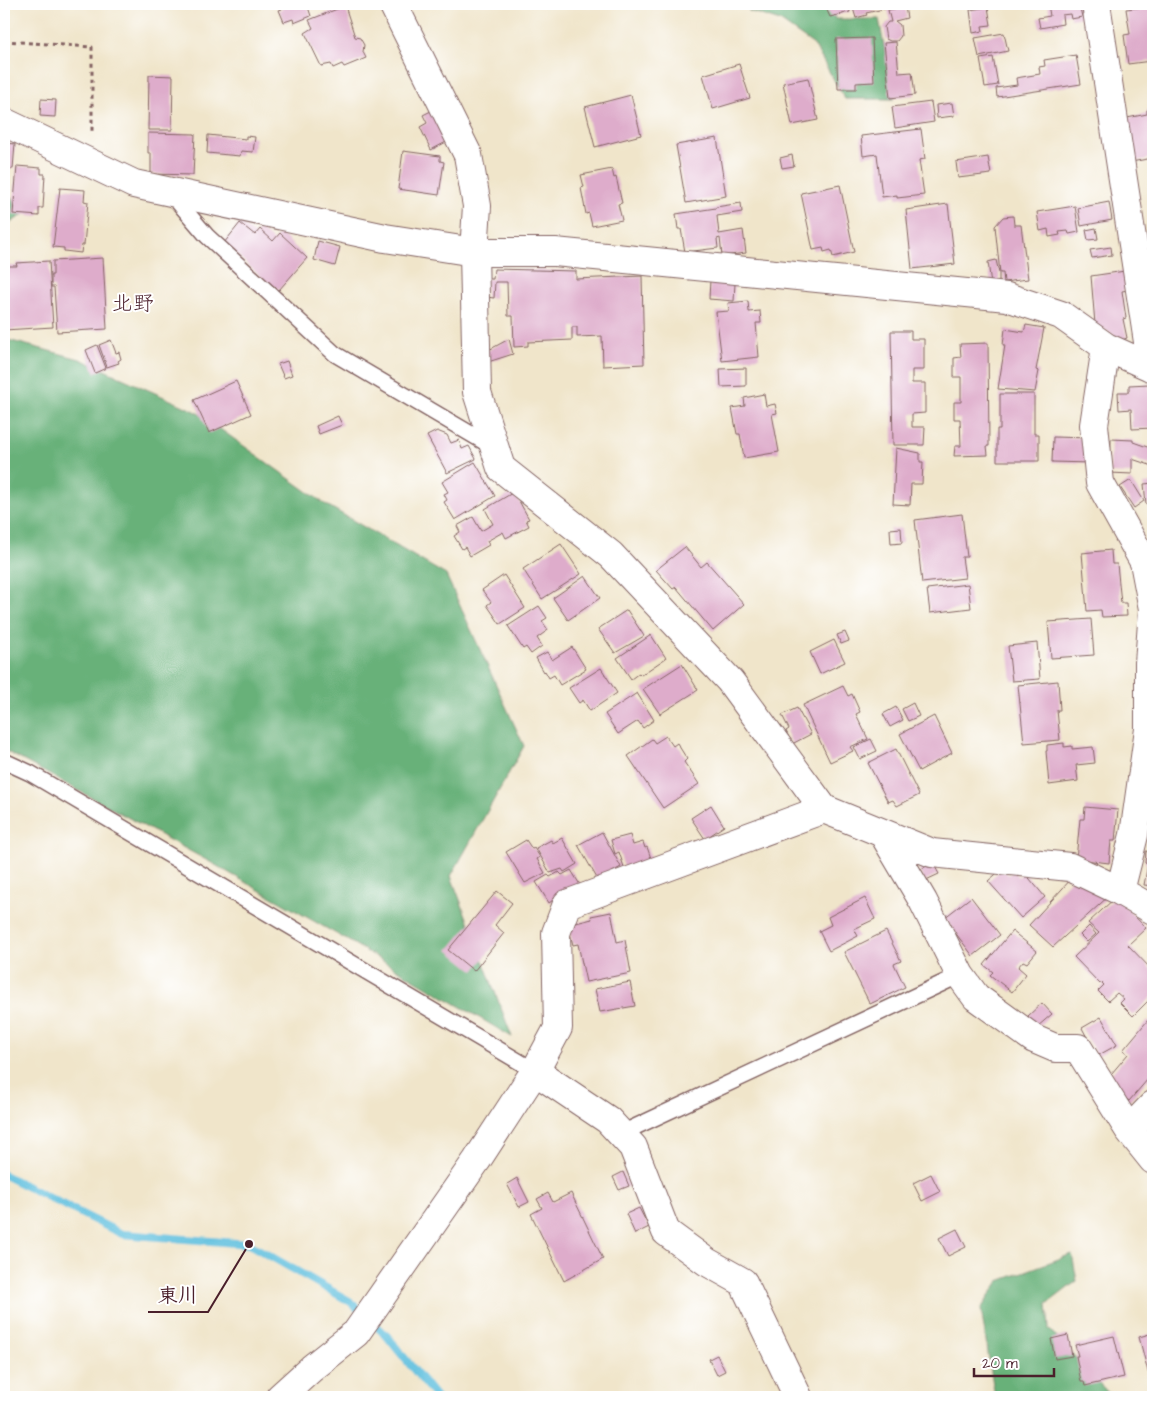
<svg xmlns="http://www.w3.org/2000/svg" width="1157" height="1401" viewBox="0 0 1157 1401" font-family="'Architects Daughter','Klee One',sans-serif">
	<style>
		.forest { fill: #67b179; stroke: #586852 }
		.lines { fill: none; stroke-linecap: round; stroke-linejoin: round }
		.stream { stroke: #60c0de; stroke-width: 8 }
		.building { fill: #deaccb }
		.lane-casing { stroke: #846463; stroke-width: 18 }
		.street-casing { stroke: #846463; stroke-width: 30 }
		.path { stroke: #846463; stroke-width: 3; stroke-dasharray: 4 4; stroke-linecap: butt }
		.lane { stroke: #fff; stroke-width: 15 }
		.street { stroke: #fff; stroke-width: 28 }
		.labels { text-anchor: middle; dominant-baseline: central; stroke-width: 4; stroke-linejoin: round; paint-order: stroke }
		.quarter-label { font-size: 21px; fill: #4a1f2b; stroke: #fff }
		.leader { fill: none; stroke: #4a1f2b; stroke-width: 2 }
		.callout-dot { fill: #4a1f2b; stroke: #fff; stroke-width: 2 }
		.callout-label { font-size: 20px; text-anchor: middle; font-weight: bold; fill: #4a1f2b; stroke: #fff; stroke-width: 4; stroke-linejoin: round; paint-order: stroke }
	</style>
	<rect width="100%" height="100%" fill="#fff"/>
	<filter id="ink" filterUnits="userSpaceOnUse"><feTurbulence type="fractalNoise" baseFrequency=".02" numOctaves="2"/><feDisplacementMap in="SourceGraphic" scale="10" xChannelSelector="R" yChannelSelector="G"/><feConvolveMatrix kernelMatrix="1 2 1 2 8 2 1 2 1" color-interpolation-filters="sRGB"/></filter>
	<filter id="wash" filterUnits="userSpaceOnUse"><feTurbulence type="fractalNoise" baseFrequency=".0096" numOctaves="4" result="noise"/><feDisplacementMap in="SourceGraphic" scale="20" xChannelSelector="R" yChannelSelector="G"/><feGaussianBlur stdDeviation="1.12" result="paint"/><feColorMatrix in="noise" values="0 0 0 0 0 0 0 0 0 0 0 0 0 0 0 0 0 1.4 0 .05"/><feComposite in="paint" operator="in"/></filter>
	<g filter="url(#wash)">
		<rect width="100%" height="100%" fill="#f0e5ca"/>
		<!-- forest -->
		<path class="forest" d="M747,4H830L835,19H879L894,99H845L814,45L780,21L749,11Z
			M4,192L27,212L4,227Z
			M4,339L80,359L195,411L325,504L446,575L524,746L451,876L512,1037L354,944L210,862L4,750Z
			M1072,1254L1077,1281L1047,1304L1049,1329L1112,1397H995L981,1309L999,1281Z"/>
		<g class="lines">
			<!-- stream -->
			<path class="stream" d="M4,1175L122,1234L249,1244L351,1302L386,1335L436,1397"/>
		</g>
		<g id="blocks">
			<!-- building -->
			<path class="building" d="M280,4H307L311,16L294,23L293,19L284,22L279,10L282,9Z
				M824,4H848L850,12L830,17Z
				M856,4H897V6L866,13L867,15L856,18L852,5Z
				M1048,4H1079L1082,17L1071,19L1070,14L1062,15L1063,24L1040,28L1038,18L1050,16Z
				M345,6L355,37L360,38L364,45L363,52L366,58L344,67L342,64L333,68L331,64L321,66L305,33L313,28L309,20Z
				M1153,6V63H1151V61L1128,64L1124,35L1130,34L1126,9Z
				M905,7L907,18L895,21L900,25L901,36L897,41H890L886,39L884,27L888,22H891L888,10Z
				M988,7L991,25L982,26L983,31L973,33L970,10Z
				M1004,33L1008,51L979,57L975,38Z
				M872,38L874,82L856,83V89H838L836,39Z
				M896,42L899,73L912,72L915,95L890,98L884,43Z
				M1076,55L1081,84L997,97L996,88L1017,85L1016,78L1040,74L1039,67L1045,66L1044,60Z
				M993,57L998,85L985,87L980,59Z
				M739,64L750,98L713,109L703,75Z
				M149,75L173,76L172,130H148Z
				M808,78L818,120L792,125L783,83Z
				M631,95L641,135L595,147L585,107Z
				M41,99L56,100L55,117L40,116Z
				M931,102L934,122L895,128L892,107Z
				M952,103L954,116L937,118L936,105Z
				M435,109L450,140L431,150L420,127L427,123L423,115Z
				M1153,109V158L1131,162L1122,119L1147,114V110Z
				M921,129L925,159L919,160L924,195L897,198V195L882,197L877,154L863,156L861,136Z
				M148,133L195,134L193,175L151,174V153H148Z
				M208,135L246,139V136L255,137L253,152L241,151L240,156L207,153Z
				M717,138L726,196L686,203L676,145Z
				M4,143L15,144L13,169H4Z
				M403,151L440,156V161L444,162L439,195L398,189Z
				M792,155L794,166L782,168L780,158Z
				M988,157L991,174L958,178L956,162Z
				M17,166L41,168V174H45L43,208H39V216L13,214Z
				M612,169L614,178L616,177L622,203L618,204L622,220L592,226L589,213L586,214L581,188L584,187L581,175Z
				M840,185L854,252L833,257L831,250L824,252L823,248L813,250L801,193Z
				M60,188L85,190L84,201L88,202L84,245H82L81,253L64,251V248L53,247Z
				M1109,202L1112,220L1081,226L1078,208Z
				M741,203L742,212L717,216L719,234L743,230L746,253L722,256L720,238L717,239L718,248L685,252L681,229H678L676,214L716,208V207Z
				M948,204L955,264L912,269L906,210Z
				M1075,206L1079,232L1069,234L1068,231L1059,232L1060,235L1049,237L1048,229L1040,231L1037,212Z
				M1013,216L1014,225H1021L1028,279L1004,282L1003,273H1000L995,226L1003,217Z
				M240,223L255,235L260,229L273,241L280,233L307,258L279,290L274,286L273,288L224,243Z
				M1096,228L1098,239L1088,240L1086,230Z
				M318,241L340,247L335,266L314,260Z
				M1153,242V267L1150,268L1145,244Z
				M1111,247L1112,255L1092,258L1090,250Z
				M103,258L107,329L57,332L54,287H51V275H53V261Z
				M996,260L999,273V285L991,284L988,262Z
				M49,261L53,327L4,330V266H17L16,263Z
				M494,269L576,271V279L642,276L644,364L603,366L602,336L577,337V327H572V340L528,342V346L514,347L513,316H508L507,282H495L494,298L486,297V279H493Z
				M1125,271L1128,290L1122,291L1126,318L1123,319L1127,338L1122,340L1095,324L1091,276Z
				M710,280L735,283L734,301L709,299Z
				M748,301L749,312L760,311L761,323H756L759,357L722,361L716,312L729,311L728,303Z
				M1026,325L1044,328L1036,370L1039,371L1035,392L998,389L1005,345H1003L1005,329L1024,332Z
				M891,331H911V339H924V370H912V383H925V413L912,414V427H925L924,445H893Z
				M509,339L513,354L488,362L485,352Z
				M111,340L116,353L119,352L121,359L118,361L119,363L107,367L99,345Z
				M988,343L989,446H987L988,455L954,456L955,446H961L960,419H954V402H961V377H954V358L961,357L960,344Z
				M97,345L106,368L95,373L86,350Z
				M287,361L292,375L284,378L278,364Z
				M746,368V386L721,387L720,369Z
				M236,381L251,414L209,433L194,400Z
				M1149,384L1150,395L1153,394V428L1132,429L1131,409L1119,410L1118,392H1129V385Z
				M764,394L766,406L775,404L777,413L772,414L779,452L744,458L740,434H737L732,408L745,406L744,398Z
				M1000,394H1034V434H1039V461H997V429H1000Z
				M338,416L342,425L319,434L316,426Z
				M437,431L447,435L451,443L459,440L462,449L469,446L476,459L447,473L427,436Z
				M1053,437L1091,438L1090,463L1052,462Z
				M1111,439L1133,440V442L1153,449V466L1132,459V474L1110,473Z
				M896,448L920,453V462H923L922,484H911L910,505L893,504Z
				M475,462L495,496L455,520L444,502L447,500L444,494L448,492L442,482Z
				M1131,480L1144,501L1134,508L1120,487Z
				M1153,483V503L1146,504L1144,484Z
				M514,492L529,519L526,520L529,526L506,538L503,532L487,541L489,545L470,556L465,547L462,549L454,536L460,532L457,526L473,517L481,531L493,524L485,509Z
				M962,514L967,557H962L965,578L922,583L915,520Z
				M901,528L902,543L891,544L890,529Z
				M561,544L581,574L542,599L523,569Z
				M685,547L701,567L707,562L744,604L713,631L676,587L673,589L656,570Z
				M1111,550L1112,564H1117L1121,603H1126L1127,616L1102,617L1101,610L1087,611L1082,553Z
				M504,575L525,608L500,624L487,605L491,602L482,590Z
				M585,576L600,598L568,620L553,598Z
				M968,584L971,608L930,613L927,589Z
				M539,606L547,618L542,621L548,630L537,638L542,646L531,654L526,647L523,649L508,626Z
				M627,610L644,636L615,653L598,629Z
				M1091,619L1094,655L1051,658L1048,622Z
				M845,632L849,641L841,644L837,635Z
				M651,635L666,658L641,675L639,673L631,679L617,658Z
				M834,640L845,662L820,674L810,652Z
				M1037,643L1040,679L1012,681L1008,646Z
				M572,647L586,669L560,685L554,675L549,678L545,671L544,672L536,658L547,652L552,660Z
				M682,664L698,690L660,714L643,689Z
				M601,668L617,693L590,711L583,700L579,703L569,688Z
				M1058,681L1060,710H1057L1060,740L1024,743L1018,685Z
				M843,686L848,696L852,694L860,712L856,714L868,739L850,747L853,751L830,762L803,705Z
				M637,693L654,720L643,728L638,721L618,734L605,714Z
				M913,703L919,716L908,721L902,709Z
				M896,707L903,720L890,727L883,714Z
				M797,708L811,734L792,744L786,731L789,729L782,715Z
				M934,716L952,753L919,771L900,734Z
				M666,736L673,746L677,743L687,759L684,762L699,784L663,808L628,756L652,739L655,743Z
				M871,739L877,751L860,759L854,747Z
				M1064,743V747L1072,746V749L1093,747L1095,763L1076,765L1078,781L1049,785L1046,751H1047V745Z
				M896,749L919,795L897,806L893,800L888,802L868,763Z
				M711,805L724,826L705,839L691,818Z
				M1085,807L1118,810L1115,841H1111L1109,863L1076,859L1080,819H1084Z
				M602,832L621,867L598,880L578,845Z
				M630,835L633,845L643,842L645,848L647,847L653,864L626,873L619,852L615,854L611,840Z
				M562,838L577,864L564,872L562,869L550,873L536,848L551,840L553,843Z
				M526,840L532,849L534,848L540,857L537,859L545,873L525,883L506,852Z
				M1151,847H1153V886L1144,885L1148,864L1145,863L1146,851L1150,852Z
				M933,863L939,874L924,881L919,870Z
				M1002,869L1009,875L1013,871L1018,877L1024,872L1045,897L1021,918L988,881Z
				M571,870L582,888L555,903L553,900L549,903L536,882L548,875L550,877L559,872L562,875Z
				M1073,877L1111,894L1053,947L1029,925Z
				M497,891L512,903L495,925L504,933L474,971L448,950Z
				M971,897L1000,935L973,956L944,918Z
				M1116,897L1146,928L1128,945L1153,971V996L1133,1016L1120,1003L1124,999L1117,993L1108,1001L1098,991L1104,985L1101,982L1100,984L1074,957L1099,933L1088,923Z
				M865,898L875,919L854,929L858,936L829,951L819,931L831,925L828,917Z
				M611,912L617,942L625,940L631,973L586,982L578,944L573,945L568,925L592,919L591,916Z
				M1089,926L1096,934L1087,942L1080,935Z
				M886,931L901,961L894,964L905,987L870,1004L844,952Z
				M1012,931L1037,951L1027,963L1023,961L1018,967L1026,974L1012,992L990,975L993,972L984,965Z
				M630,982L635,1006L600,1012L595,989Z
				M1042,1003L1052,1014L1037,1027L1028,1016Z
				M1101,1017L1117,1045L1097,1056L1082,1028Z
				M1148,1020L1153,1025V1084L1148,1079L1129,1101L1106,1080L1128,1054L1123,1050Z
				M623,1172L629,1186L619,1190L613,1177Z
				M931,1174L940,1192L922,1201L913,1183Z
				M517,1178L529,1202L519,1207L507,1184Z
				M548,1193L553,1202L571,1193L603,1259L564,1281L531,1214L542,1208L537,1199Z
				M639,1208L649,1227L635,1234L626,1214Z
				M957,1229L966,1247L948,1256L939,1238Z
				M1153,1333V1391L1139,1337Z
				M1068,1335L1072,1356L1055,1359L1051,1339Z
				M1114,1336L1124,1377L1085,1386L1084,1382H1081L1076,1356H1078L1075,1345Z
				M717,1355L725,1371L717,1375L709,1359Z"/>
		</g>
	</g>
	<g filter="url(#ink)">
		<use href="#blocks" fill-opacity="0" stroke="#846463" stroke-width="1"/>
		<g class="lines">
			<defs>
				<path id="lane" d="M172,195L207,236L335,354L493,447
					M4,761L30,773L535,1071
					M620,1134L960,975"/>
				<path id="street" d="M393,4L468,155L477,206L474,252L477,392L501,468L611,555L730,681L824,809L932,853L1070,867L1120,891L1153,910
					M1096,4L1152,368
					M4,122L134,184L385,238L474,252H555L1007,297L1061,315L1106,347L1153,368
					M1106,347L1094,425L1100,483L1144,562L1153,609L1149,663V729L1134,835L1120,891
					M884,835L923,901L960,975L976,997L1034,1039L1055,1048H1078L1129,1130L1153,1160
					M535,1071L608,1120L633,1147L666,1232L707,1262L743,1282L798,1397
					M1129,1130L1153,1105
					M280,1397L312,1368L356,1333L477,1160L535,1071L558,1028L556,933L567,904L824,809"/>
			</defs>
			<!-- lane casing -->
			<use href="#lane" class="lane-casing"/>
			<!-- street casing -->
			<use href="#street" class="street-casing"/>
			<!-- path -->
			<path class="path" d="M4,41L92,47V133"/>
			<!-- lane -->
			<use href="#lane" class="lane"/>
			<!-- street -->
			<use href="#street" class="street"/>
		</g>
	</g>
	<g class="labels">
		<!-- quarter labels -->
		<g class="quarter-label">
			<text x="133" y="303">北野</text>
		</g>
	</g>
	<!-- callouts -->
	<path class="leader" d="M249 1244L208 1312H148"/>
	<circle class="callout-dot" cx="249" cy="1244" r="5"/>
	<g class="callout-label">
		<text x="178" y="1302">東川</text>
	</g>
	<!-- margin -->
	<rect width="1157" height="1401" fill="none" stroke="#fff" stroke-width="20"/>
	<!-- scale -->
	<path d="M974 1368v8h80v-8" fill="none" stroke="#4a1f2b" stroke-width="2.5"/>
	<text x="982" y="1368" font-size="15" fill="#4a1f2b" stroke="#ffffff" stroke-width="4" paint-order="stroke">20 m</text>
</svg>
